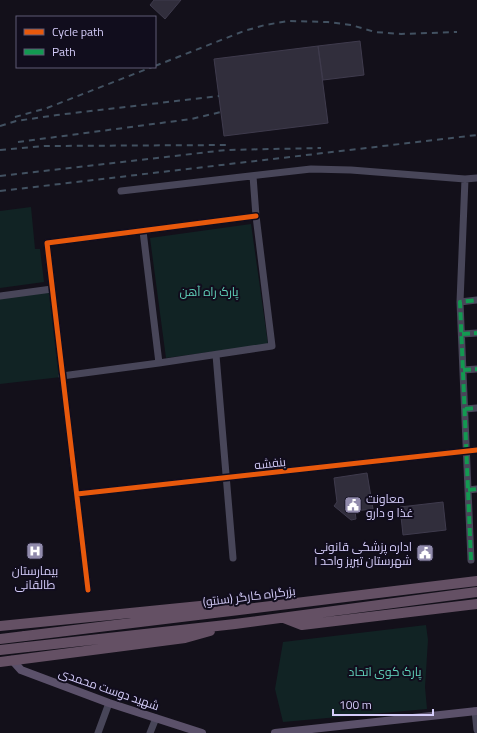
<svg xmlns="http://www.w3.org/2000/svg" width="477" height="733" viewBox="0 0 477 733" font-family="'Titillium Web',Cairo,sans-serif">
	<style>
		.green { fill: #112324 }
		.building { fill: #312e3c; stroke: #3f3b4d }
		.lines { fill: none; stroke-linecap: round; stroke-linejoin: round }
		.minor { stroke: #484659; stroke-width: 7 }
		.major { stroke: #5b516a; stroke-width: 8 }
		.highway { stroke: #645064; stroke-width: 10 }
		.rail { stroke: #425161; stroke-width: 2; stroke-dasharray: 6 5; stroke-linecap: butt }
		.highway-bridge { stroke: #645064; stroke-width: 10 }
		.quiet { stroke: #139951; stroke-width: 4; stroke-dasharray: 8 4; stroke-linecap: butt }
		.cycleway-casing { stroke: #110d1d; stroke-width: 8 }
		.cycleway { stroke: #e8590c; stroke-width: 5 }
		.labels { text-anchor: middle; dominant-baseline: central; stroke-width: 4; stroke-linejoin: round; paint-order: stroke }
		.park-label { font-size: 12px; fill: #61d3bb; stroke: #110d1d }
		.street-label { font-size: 12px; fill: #d5cdfa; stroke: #110d1d }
		.poi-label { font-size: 12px; fill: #d5cdfa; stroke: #110d1d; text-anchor: start }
	</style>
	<rect width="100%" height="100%" fill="#13101a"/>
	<!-- green -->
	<path class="green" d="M31,207L35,249H40L44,282L0,288V211Z
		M251,224L268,344L166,358L150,238Z
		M50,291L61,377L0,384V298Z
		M426,625L428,640L425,687L427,709L283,722L275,689L283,642Z"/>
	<!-- building -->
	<path class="building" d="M154,0H181L165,19L150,5Z
		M360,41L364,75L323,80L318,46Z
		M318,46L328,123L224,136L214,59Z
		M367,473L373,509L355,511L356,519L351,520L334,506L337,502L334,478Z
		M443,502L446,530L403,535L400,507Z"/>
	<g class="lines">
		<!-- minor -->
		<path class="minor" d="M121,191L311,169L351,170L465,179L477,178
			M143,231L159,363
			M0,296L52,289
			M460,302L465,179
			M462,334L477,333
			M216,355L233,558
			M463,370L477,369
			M62,376L159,363L272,346L256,216L253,176
			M465,409L477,408
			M468,490L477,489
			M77,494L477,450
			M471,560L460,302L477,300
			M88,590L47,243L256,216
			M475,711L477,730
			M98,733L109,703
			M150,733L156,718"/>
		<!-- major -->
		<path class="major" d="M12,660L21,670L109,703L202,733
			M275,733L477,711"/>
		<!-- highway -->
		<path class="highway" d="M284,618L302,625L477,604
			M0,626L220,604L237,610
			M25,636L477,581
			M27,647L235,624L477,592
			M0,662L185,638L210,631"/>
		<!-- rail -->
		<path class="rail" d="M155,66L244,31L265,25L288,21L328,22L351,25L375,32L401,34L457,32
			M15,117L47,108L152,67
			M0,126L16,121L57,115L219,96
			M18,142L191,119L221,112
			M0,150L44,146L228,145
			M0,176L226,150L321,148
			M0,191L477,135"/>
		<!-- highway-bridge -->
		<path class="highway-bridge" d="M0,639L25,636
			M0,650L27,647"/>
		<!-- quiet -->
		<path class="quiet" d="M462,334L477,333
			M463,370L477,369
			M465,409L477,408
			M468,490L477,489
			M471,560L460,302L477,300"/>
		<defs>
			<path id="cycleway" d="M77,494L477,450
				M88,590L47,243L256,216"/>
		</defs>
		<!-- cycleway casing -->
		<use href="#cycleway" class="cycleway-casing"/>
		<!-- cycleway -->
		<use href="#cycleway" class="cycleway"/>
	</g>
	<!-- icons -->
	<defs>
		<symbol id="civic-square" viewBox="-11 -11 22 22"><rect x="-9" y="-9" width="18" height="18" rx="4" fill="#918bac" stroke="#110d1d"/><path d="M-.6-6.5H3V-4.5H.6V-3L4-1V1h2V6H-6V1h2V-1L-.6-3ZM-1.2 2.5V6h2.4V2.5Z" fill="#fff"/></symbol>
		<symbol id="hospital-square" viewBox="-11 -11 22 22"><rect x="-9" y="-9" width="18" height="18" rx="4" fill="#918bac" stroke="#110d1d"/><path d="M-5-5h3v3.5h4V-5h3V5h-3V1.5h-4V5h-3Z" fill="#fff"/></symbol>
	</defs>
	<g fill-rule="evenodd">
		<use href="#civic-square" x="343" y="495" width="20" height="20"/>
		<use href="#hospital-square" x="25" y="541" width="20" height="20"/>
		<use href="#civic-square" x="415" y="543" width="20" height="20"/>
	</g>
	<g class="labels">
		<!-- park labels -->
		<g class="park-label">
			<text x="209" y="291">پارک راه آهن</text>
			<text x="385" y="671">پارک کوی اتحاد</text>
		</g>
		<!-- street labels -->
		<g class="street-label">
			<text transform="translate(270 463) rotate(-6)">بنفشه</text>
			<text transform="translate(249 596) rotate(-7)">بزرگراه کارگر (سنتو)</text>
			<text transform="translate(109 689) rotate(19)">شهید دوست محمدی</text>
		</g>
		<!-- poi labels -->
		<g class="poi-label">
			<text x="366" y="498">معاونت<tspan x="366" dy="14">غذا و دارو</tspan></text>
			<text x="412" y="546" text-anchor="end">اداره پزشکی قانونی<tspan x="412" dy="14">شهرستان تبریز واحد ۱</tspan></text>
			<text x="35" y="570" text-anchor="middle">بیمارستان<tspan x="35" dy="14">طالقانی</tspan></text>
		</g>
	</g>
	<!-- legend -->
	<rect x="16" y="16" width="140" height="52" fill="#110d1d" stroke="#5f5a75"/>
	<rect x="24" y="29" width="20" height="6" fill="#e8590c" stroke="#5f5a75"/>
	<text x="52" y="36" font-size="12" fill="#d5cdfa">Cycle path</text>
	<rect x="24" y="49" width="20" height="6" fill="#139951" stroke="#5f5a75"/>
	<text x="52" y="56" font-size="12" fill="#d5cdfa">Path</text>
	<!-- scale -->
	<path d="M333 709v6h100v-6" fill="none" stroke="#d5cdfa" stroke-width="2"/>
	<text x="339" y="709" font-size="12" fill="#d5cdfa" stroke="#110d1d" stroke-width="3" paint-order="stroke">100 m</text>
</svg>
